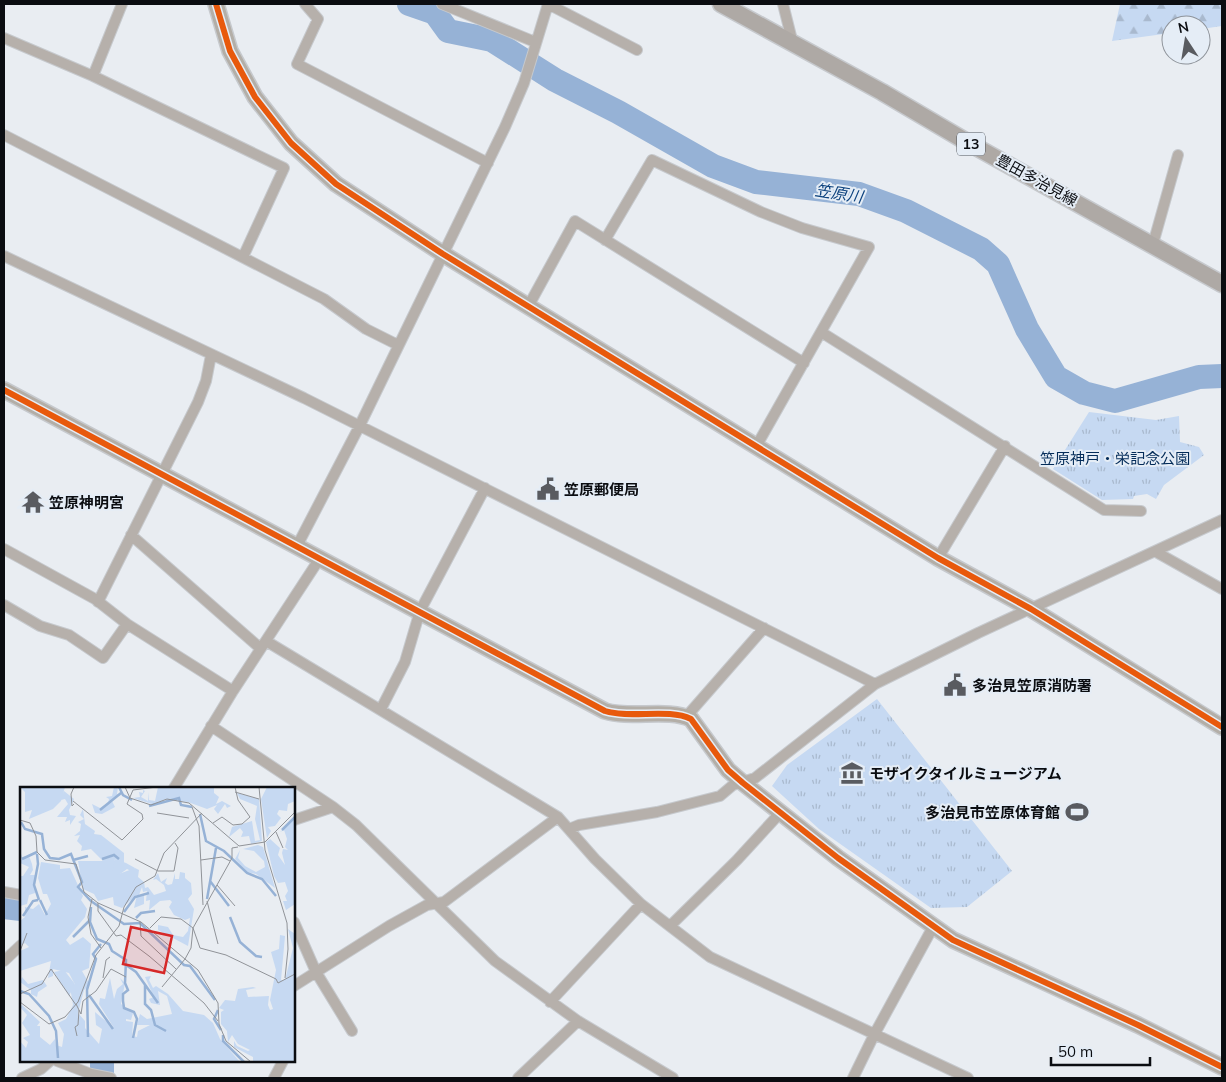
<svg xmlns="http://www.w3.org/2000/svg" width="1226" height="1082" viewBox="0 0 1226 1082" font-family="Mulish,'Noto Sans JP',sans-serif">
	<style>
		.grass { fill: url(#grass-tufts) }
		.forest { fill: url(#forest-firs) }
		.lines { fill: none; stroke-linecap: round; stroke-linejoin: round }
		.river { stroke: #96b2d6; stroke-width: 24 }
		.street-casing { stroke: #c6c9cd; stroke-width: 12 }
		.secondary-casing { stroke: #c6c9cd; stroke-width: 18 }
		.primary-casing { stroke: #c6c9cd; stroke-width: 19 }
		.street { stroke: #b6b0ab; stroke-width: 10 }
		.secondary { stroke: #b3aea7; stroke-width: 15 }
		.primary { stroke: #aea9a5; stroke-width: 16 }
		.cycleway-casing { stroke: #e5edf6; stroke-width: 9 }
		.cycleway { stroke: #e8590c; stroke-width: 6 }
		.labels { text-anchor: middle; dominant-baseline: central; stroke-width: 4; stroke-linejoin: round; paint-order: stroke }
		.shield { fill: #e5edf6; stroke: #4c5056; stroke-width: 1 }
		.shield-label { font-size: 14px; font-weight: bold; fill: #0b0d11 }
		.street-label { font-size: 15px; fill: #0b0d11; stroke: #e5edf6 }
		.park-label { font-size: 15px; fill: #042c59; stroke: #e5edf6 }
		.poi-label { font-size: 15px; font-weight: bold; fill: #0b0d11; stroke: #e5edf6; text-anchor: start }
		.water-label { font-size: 16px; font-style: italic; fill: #0e437f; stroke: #e5edf6 }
		.inset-river { fill: none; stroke: #96b2d6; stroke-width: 2.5 }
		.inset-road { fill: none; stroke: #909398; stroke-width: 1 }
		.view { fill: #d62828; fill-opacity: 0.15; stroke: #d62828; stroke-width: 2.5 }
		.inset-edge { fill: none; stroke: #0b0d11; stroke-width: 2.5 }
	</style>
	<defs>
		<pattern id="grass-tufts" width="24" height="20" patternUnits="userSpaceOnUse" patternTransform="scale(1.25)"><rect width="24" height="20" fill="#c6d9f2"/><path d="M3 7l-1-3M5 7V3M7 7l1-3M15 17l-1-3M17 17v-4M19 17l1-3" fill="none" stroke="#a9b9ce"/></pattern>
		<pattern id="forest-firs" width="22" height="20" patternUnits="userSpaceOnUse" patternTransform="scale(1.25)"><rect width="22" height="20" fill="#c6d9f2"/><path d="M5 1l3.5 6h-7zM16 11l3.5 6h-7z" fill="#a9b9ce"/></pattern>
	</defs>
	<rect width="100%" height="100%" fill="#e9edf2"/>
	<!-- grass -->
	<path class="grass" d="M1089,412L1156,420L1179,416L1180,442L1199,447L1204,455L1164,485L1156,499L1147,494L1134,496L1133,499L1102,500L1053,469Z
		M877,699L1012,871L967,907L931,908L819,829L772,786L787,765Z"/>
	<!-- forest -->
	<path class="forest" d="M1120,4H1222V26L1201,29V25H1171V33L1112,41Z"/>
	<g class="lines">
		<!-- river -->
		<path class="river" d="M409,4L435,13L448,31L492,40L555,80L618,112L713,166L756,182L859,194L906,211L981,249L998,264L1027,329L1056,377L1084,393L1115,401L1199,377L1222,376
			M4,907L21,909
			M102,1078V1061"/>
		<defs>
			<path id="street" d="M305,4L318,19L297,64L488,163
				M442,4L535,42
				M548,4L637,50
				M783,4L793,44
				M4,38L93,76L284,168L243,257
				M93,76L122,4
				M4,135L324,299L366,329L398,345
				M605,240L652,160L761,212L802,228L869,247L757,445
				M1153,244L1178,155
				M4,256L304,398L875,684
				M529,305L575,221L804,363
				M821,332L1104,510L1141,511
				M131,535L260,648
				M297,546L359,427L505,127L524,83L548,4
				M4,549L95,599L127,624L233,691
				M1156,552L1222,589
				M938,558L1005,446
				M98,602L198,402L206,381L211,355
				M4,605L40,626L69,635L103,658L127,624
				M266,641L558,817L595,859L641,904L710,957L968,1078
				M381,709L405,662L420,611L485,488
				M686,717L764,628
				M211,726L333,807L356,825L495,961L578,1021L673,1078
				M174,788L233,691L320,558
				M294,820L333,807
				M569,829L579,825L657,812L720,796L733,785L755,778L875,684L978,633L1222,520
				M4,892L21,895
				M294,922L316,972L352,1031
				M670,926L737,860L781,812
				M4,961L21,945
				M294,986L389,926L427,905L444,902L558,817
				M550,1002L641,904
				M57,1061L91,1074L111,1078
				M22,1078L41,1069L50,1061
				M274,1078L283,1061
				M518,1078L578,1021
				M853,1078L874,1035L933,927"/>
			<path id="secondary" d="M216,4L230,51L255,97L291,143L336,184L443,254L938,558L1031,609L1222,727
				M4,390L605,711C631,719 668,708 691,719L728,770L743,783L838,858L953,940L1138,1025L1222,1067"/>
			<path id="primary" d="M721,4L882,92L967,142L1222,284"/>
		</defs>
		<!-- street casing -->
		<use href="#street" class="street-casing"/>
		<!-- secondary casing -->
		<use href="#secondary" class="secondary-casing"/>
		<!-- primary casing -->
		<use href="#primary" class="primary-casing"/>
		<!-- street -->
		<use href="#street" class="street"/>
		<!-- secondary -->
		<use href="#secondary" class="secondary"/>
		<!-- primary -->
		<use href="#primary" class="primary"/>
		<defs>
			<path id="cycleway" d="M216,4L230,51L255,97L291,143L336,184L443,254L938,558L1031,609L1222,727
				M4,390L605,711C631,719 668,708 691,719L728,770L743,783L838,858L953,940L1138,1025L1222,1067"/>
		</defs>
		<!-- cycleway casing -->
		<use href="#cycleway" class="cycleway-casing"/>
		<!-- cycleway -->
		<use href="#cycleway" class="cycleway"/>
	</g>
	<!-- icons -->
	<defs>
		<symbol id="civic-bare" viewBox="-9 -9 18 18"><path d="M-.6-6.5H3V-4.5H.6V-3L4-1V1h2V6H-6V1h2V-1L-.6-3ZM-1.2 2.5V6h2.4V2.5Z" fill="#595b60" stroke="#e5edf6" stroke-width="2.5" paint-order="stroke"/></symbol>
		<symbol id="temple-bare" viewBox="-9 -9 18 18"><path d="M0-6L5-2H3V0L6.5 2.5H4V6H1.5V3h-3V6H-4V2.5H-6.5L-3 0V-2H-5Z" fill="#595b60" stroke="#e5edf6" stroke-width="2.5" paint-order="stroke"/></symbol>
		<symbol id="museum-bare" viewBox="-9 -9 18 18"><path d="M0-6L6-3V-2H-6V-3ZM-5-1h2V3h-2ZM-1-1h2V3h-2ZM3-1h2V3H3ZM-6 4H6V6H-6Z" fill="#595b60" stroke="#e5edf6" stroke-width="2.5" paint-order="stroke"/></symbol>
		<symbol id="stadium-bare" viewBox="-9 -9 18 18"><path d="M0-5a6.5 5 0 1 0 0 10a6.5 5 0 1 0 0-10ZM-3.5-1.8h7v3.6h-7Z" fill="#595b60" stroke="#e5edf6" stroke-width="2.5" paint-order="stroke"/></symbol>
	</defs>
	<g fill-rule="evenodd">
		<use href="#civic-bare" x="532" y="473" width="32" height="32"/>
		<use href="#temple-bare" x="17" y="486" width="32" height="32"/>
		<use href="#civic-bare" x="939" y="669" width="32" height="32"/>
		<use href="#museum-bare" x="836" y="757" width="32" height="32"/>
		<use href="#stadium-bare" x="1061" y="796" width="32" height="32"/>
	</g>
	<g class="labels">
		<!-- shield labels -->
		<rect class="shield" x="957" y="132.5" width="28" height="23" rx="4"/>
		<g class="shield-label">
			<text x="971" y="144">13</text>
		</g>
		<!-- street labels -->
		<g class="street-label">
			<text transform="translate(1037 180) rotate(29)">豊田多治見線</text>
		</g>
		<!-- park labels -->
		<g class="park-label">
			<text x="1115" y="458">笠原神戸・栄記念公園</text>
		</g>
		<!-- poi labels -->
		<g class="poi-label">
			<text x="564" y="489">笠原郵便局</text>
			<text x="49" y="502">笠原神明宮</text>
			<text x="972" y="685">多治見笠原消防署</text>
			<text x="869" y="773">モザイクタイルミュージアム</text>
			<text x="1060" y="812" text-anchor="end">多治見市笠原体育館</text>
		</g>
		<!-- water labels -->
		<g class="water-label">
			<text transform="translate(839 193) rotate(9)">笠原川</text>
		</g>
	</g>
	<!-- overview -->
	<g transform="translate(20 787)">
		<rect width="275" height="275" fill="#e9edf2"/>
		<path d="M95,72L106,76L115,81L111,84L107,82L93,92L90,84ZM44,183L55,197L49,209L34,185Z" fill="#c6d9f2"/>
		<path d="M45,0L41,14L33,22L9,32L12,23L5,25V5L0,0ZM94,0H98L97,7L101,9L97,8L92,14L95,20L82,27L75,26L72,17L80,21L88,16L89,12L86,10L92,9ZM138,0H194V6L199,10L196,17L202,14L211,19L207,21L205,17L198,27L194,22L197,18L187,22L168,15L144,13L135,18L113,11L120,10L119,5L123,6V3L125,4L121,10L128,14L129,5V13L135,14ZM247,0H275V14L268,17L267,24L259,23L257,27L261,31L255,39L248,40L251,44L247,51L241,12ZM44,4L54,12L49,23L50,28L56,29L50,38V33L45,35L47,30H37L48,17L45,12L41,13ZM217,6L239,12L242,54L231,57L229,49L221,50L223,45L220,41L209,50L212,40L232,34L235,54L240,53L235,32L237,19L220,12ZM63,22L65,37L75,44L74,47L81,48L104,66V77L95,72L92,86L96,88L115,81L119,83L118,90L124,95L125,101L128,100L134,108L146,104L144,98L136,92L133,93L138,86L141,95L147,91L145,96L148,98L152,97L155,86V92H159L160,85L165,86V91L171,96L172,107L168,112L174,122L168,159L138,143V138L148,140L153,148L163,150L168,144L170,131L165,133L154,128L149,120L152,115L150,113L140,114L129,123L130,113L126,114L127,104L123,105L122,100L119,108H124V117L114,121L117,108L102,121L94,118L93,110L78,114L74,107L63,102L58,74H83L71,62L61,64L62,59L57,54L60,48L54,49L60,44L61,37L58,35L64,32L60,28ZM275,31V117L266,123L263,114H267L265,109L268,104L265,95L258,96L254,89L246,55L250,52L260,61L258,68L265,78L262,66L263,62L268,63L265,60L267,52L264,43L260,45ZM238,58L243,60L255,101L236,87L227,85L215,72L220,63L218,71L225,79L236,85L245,80L244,74L234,64L223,62ZM0,63L2,70L9,69L12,77L13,83L10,88H15V106L9,108L7,117L0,119V89H3L9,80L0,76ZM21,75L40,78V82L50,81L63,109L61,113L67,122L65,130L46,153L50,158L63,150L71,157L69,181L62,184L70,198L64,203L58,226L65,234V241L79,257L82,242L76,238L75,225L94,241L79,217L80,211L85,212L90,191L94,212L97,202L103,197L100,191L105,196L101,217L113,226L111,233L106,232V234L113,235L112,249L117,250L118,244L130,238H117L120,227L127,232L152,227L147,209L138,204L140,218L131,216L129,212L134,210L125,190L131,189L129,193L133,201L136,199L148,207L163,224L184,228L193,236L200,252L220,275H0V254L6,261L8,255L3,251L10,248L2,236L7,228L0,220L2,218L20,235L17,239H20V250L30,258L35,252L36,258L42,260L44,247L38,236L46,232L53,218L50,200L55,197L53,194L49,186L33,182V189L28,191L31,174L0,184V164L9,160L5,156L0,159V134L5,130V120L13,122L19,117L25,128L31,117L27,107H23L18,91ZM268,142L275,147V274L233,275V270L214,260V254L217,259L228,264L230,263L218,257L212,248L208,255L207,244L201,237V225L204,223L199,221L205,213L215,214L218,202L233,200L236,201L226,203L228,210L249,209L248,218L250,223L253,222L250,213L256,183L251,165L259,162L260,148L265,149L261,193H265L273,161ZM2,190L8,197L23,193L27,199L18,205L17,210L11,207V203L0,195Z" fill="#c6d9f2"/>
		<path class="inset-river" d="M99,0L103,8L112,13M129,19L159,11L161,18L172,20M80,23L101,6M180,27L186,54L204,64L227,86L242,92L256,109M1,35L5,42L22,47L24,62L30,71L39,72L51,67L62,95L58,100L71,114L104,137L120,136L164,178L170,179L195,213M262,43L275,30M17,67L18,77L14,98L19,113M2,72L17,65M82,72L94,68L99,72M53,73L68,69M190,94L209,119M187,112L196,61M20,113L27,128M71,120L70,135L77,152L89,157L92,164L106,173L105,196L108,203L103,207V214L104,221L114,225L117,232L113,251M104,125L115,110L129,106M3,129L13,114L18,113M210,130L220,155L236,169L242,170M116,131L121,126L135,124M53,150L70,133M106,178L116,185L138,216M125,198V217L131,223L135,238L146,244M0,204L9,207L29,229L36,244L38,271M69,208L93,242M198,223L194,232L201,243M203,248V254L224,275M68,250L67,203L76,172L73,167L81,157"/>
		<path class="inset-road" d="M54,0L51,7L52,19L54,17M105,0L110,11L131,18L147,12L169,16L219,59L245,55L275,25M215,0L218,13L230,30M239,0L245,63L267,136L268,162L265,191M215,5L239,12M53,14L102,53L123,32L122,27L107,17L113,3L137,0M172,20L179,39L183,118M137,26L169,31M0,33L10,36L16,49L17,65L25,73L56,77L64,105L78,116L121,135L178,183L198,216L199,237L206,254L231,275M193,36L202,30L213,38L222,37L230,30M256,45L263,61M115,72L138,84H154L158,61L155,56M181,73L202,70L210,74M197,98L215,119M72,112L68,130L71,147L81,161M187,114L198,157M78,116V124L96,149L101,148L129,169L184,216L198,234M120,135L121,149L156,182M130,141L141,130L161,132L173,141L212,71V61L218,60M0,164L7,146M165,172L171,161L173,141L180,161L206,168L256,192L258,196L275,187M31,182L56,218M83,191L86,173L90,170M142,200L165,172M0,207L22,197L31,182M0,215L29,237L45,230L58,215L76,168L99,139L104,120L116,100L135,89L144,66L182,26M56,217L61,227L63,214L76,204L91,182L106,190M57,249L55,240L58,238L59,223"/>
		<path class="view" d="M111,140L152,149L144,186L103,177Z"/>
		<rect width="275" height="275" class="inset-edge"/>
	</g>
	<!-- border -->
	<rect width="1226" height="1082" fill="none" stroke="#0b0d11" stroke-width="10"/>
	<!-- north arrow -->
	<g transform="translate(1186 40) rotate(348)"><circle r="24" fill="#e5edf6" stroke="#8e939a"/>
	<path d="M0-4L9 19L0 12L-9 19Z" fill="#595b60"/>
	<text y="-8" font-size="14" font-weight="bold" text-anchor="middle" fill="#0b0d11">N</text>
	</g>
	<!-- scale -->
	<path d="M1051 1057v8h99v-8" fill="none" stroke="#0b0d11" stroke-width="2.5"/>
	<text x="1058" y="1057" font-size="15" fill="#0b0d11" stroke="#e5edf6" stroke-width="4" paint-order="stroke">50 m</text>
</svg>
